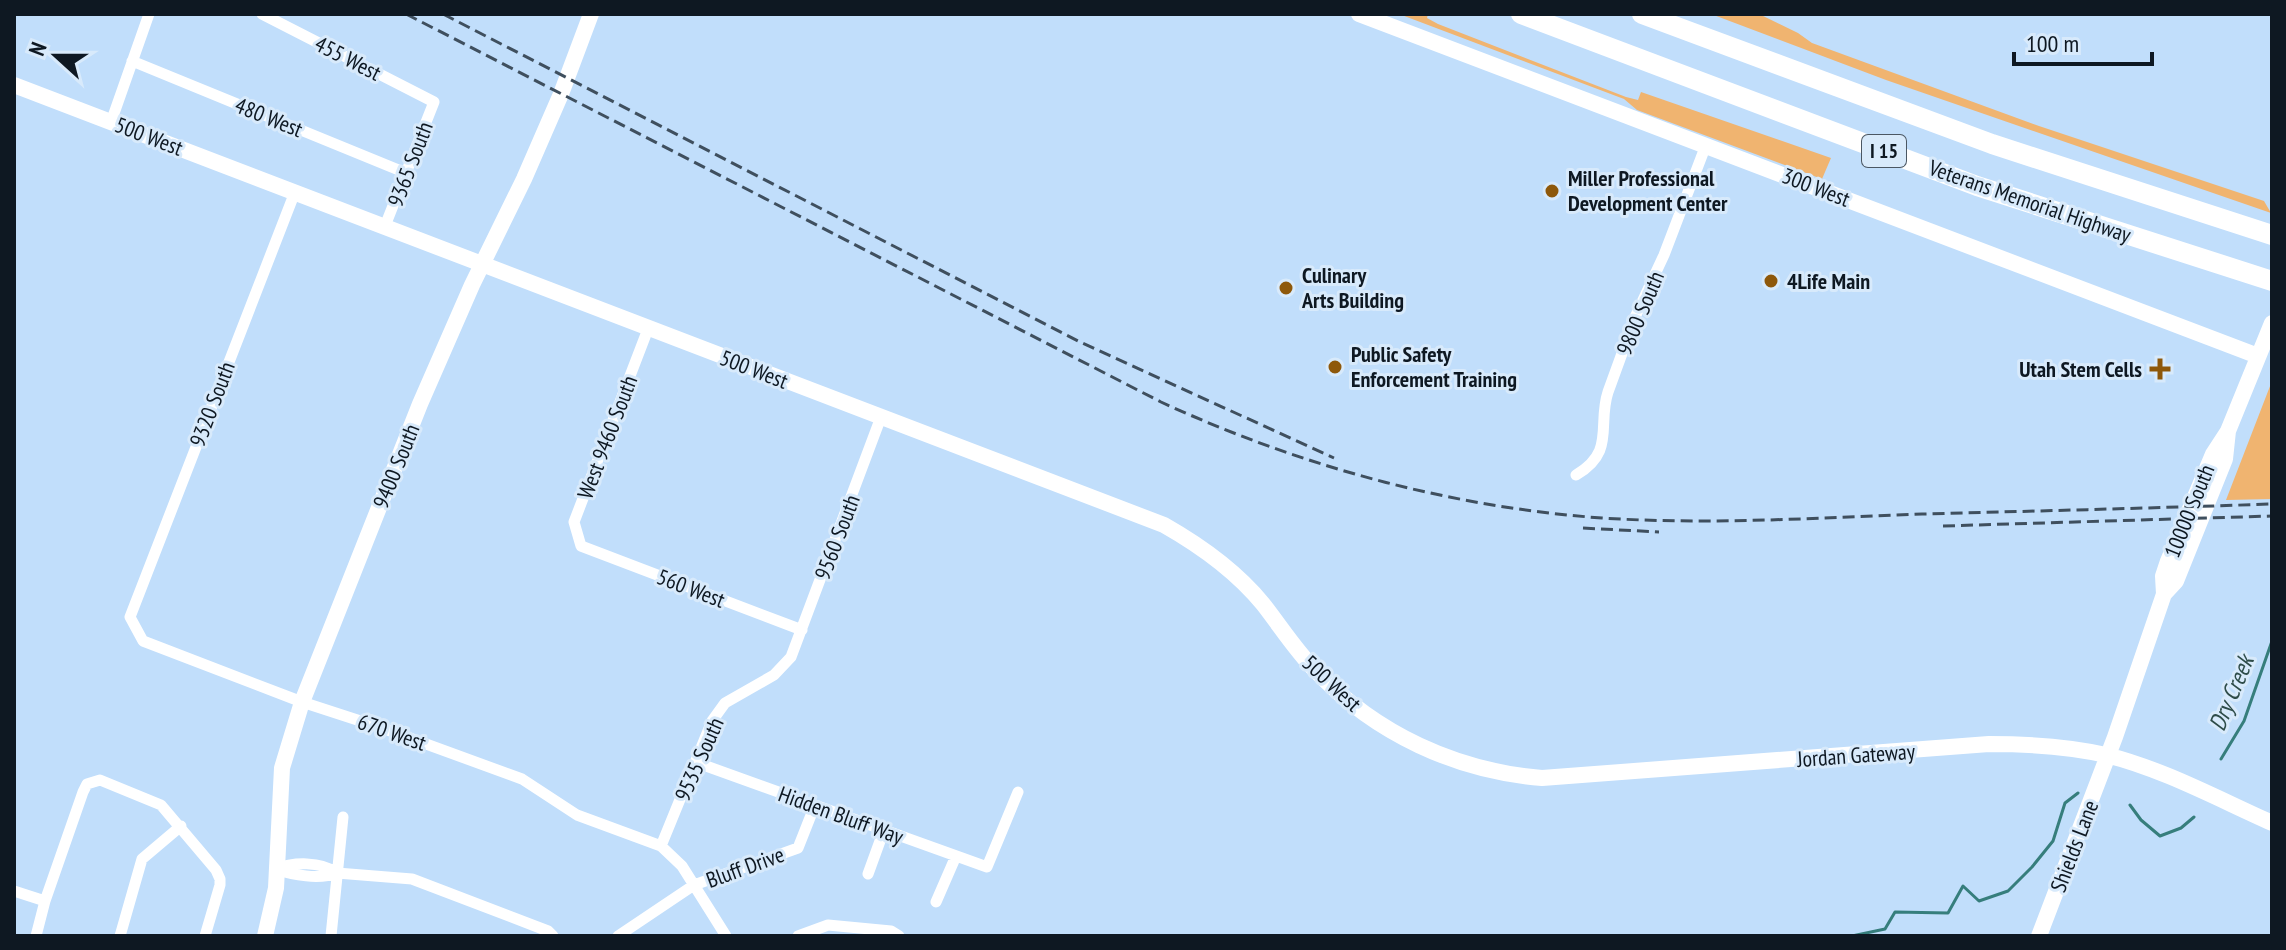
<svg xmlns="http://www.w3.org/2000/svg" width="2286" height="950" viewBox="0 0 2286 950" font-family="'PT Sans Narrow',sans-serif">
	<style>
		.green { fill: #f0b470 }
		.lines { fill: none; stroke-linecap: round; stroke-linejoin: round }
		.stream { stroke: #367e7c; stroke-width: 3 }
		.street { stroke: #fff; stroke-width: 11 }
		.secondary { stroke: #fff; stroke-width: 16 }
		.highway { stroke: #fff; stroke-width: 20 }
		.rail { stroke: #3f4f5e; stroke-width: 3; stroke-dasharray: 12 6; stroke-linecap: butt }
		.poi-dot { fill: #8e580a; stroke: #d8eafb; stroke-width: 3 }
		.labels { text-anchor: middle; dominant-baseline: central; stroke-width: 6; stroke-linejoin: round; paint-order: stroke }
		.shield { fill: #d8eafb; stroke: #4b5763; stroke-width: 2 }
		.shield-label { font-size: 20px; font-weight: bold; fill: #0e1822 }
		.street-label { font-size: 22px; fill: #0e1822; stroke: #d8eafb }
		.poi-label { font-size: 22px; font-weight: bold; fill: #0e1822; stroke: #d8eafb; text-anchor: start }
		.water-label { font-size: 24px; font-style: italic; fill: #2e4c49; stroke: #d8eafb }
	</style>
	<rect width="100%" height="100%" fill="#c1defb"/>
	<!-- green -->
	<path class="green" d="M1399,14H1428L1427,18L1438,24L1626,97L1638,100L1641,92L1831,158L1822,179L1637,110L1624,99Z
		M1711,14H1759L1798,33L1812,43L2039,126L2264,201L2271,213L1886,80Z
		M2272,381V499L2226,500Z"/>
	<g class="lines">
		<!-- stream -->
		<path class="stream" d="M2221,759L2244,721L2272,641
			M2130,805L2141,820L2160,836L2181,828L2194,817
			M1852,936L1885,929L1895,912L1948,913L1963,886L1979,901L2008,891L2032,867L2053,841L2065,803L2078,793"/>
		<!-- street -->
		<path class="street" d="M262,14L434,102L385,226
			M132,61L406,173
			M111,122L149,14
			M295,192L130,617L143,641L302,702L385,729L522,779L577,815L661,846L682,866L726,936
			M648,329L574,522L581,546L802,630
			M1576,475C1616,452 1597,425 1608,392L1636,315L1664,255L1706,145
			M695,762L987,867L1018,792
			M661,846L712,721L725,703L774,675L791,657L881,417
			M275,869C293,875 319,880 337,873L412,879L548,931L553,936
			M275,869C293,862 321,861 337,873
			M868,874L884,830
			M14,891L45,901
			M936,902L956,856
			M36,936L45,901L83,792L87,784L100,780L161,805L216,870L220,879V885L205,936
			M120,936L142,859L181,826
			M331,936L343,817
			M618,936L694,885L798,848L815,805
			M798,936L828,925L891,931L899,936"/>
		<!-- secondary -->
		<path class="secondary" d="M1359,14L2258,356
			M14,85L1164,525C1201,546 1236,571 1263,604C1281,627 1296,651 1316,671C1376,734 1456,771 1542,778L1989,744C2028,744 2067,746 2106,755C2163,769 2218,799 2272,823
			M2164,594L2163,576L2168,561L2213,454L2228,431L2272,323
			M265,936L276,888L282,768L302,702L420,404L472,285L524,179L561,94L591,14
			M2039,936L2115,737L2164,594L2176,581L2225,459L2228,431"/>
		<!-- highway -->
		<path class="highway" d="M1521,14L1977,186L2272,281
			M1642,14L1992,144L2272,235"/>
		<!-- rail -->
		<path class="rail" d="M406,14L1161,402C1300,466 1449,507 1602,518C1709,525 1816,518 1922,514C2039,511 2155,508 2272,504
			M443,14L1080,342L1334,458
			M1943,526L2272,516
			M1583,528L1659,532"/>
	</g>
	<!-- markers -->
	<g class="poi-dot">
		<circle cx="1552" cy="191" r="8"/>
		<circle cx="1771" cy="281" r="8"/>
		<circle cx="1286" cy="288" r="8"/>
		<circle cx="1335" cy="367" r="8"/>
		<path d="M2156 357h8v8h8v8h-8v8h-8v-8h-8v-8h8z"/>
	</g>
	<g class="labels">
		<!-- shield labels -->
		<rect class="shield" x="1862" y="135" width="44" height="32" rx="6"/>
		<g class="shield-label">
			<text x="1884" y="151">I 15</text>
		</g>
		<!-- street labels -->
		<g class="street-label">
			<text transform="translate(348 58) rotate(27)">455 West</text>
			<text transform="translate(269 117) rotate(22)">480 West</text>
			<text transform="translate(149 136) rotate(21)">500 West</text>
			<text transform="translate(410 164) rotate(-69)">9365 South</text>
			<text transform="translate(1816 187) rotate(21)">300 West</text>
			<text transform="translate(2030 201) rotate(19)">Veterans Memorial Highway</text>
			<text transform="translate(1640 313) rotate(-67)">9800 South</text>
			<text transform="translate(754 369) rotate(21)">500 West</text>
			<text transform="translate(212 404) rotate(-69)">9320 South</text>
			<text transform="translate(607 437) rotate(-69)">West 9460 South</text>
			<text transform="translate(396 466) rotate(-68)">9400 South</text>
			<text transform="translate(2189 511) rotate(-68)">10000 South</text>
			<text transform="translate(837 537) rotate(-69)">9560 South</text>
			<text transform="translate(691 588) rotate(21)">560 West</text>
			<text transform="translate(1332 683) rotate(43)">500 West</text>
			<text transform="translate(392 732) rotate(19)">670 West</text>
			<text transform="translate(1856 755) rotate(-4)">Jordan Gateway</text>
			<text transform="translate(699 759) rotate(-66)">9535 South</text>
			<text transform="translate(841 815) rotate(20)">Hidden Bluff Way</text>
			<text transform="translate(2074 846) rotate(-69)">Shields Lane</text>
			<text transform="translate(745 867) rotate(-20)">Bluff Drive</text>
		</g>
		<!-- poi labels -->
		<g class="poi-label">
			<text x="1568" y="178">Miller Professional<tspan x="1568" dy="25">Development Center</tspan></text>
			<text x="1302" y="275">Culinary<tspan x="1302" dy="25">Arts Building</tspan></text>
			<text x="1787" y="281">4Life Main</text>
			<text x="1351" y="354">Public Safety<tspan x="1351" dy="25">Enforcement Training</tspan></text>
			<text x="2142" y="369" text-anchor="end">Utah Stem Cells</text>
		</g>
		<!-- water labels -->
		<g class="water-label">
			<text transform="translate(2231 693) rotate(-67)">Dry Creek</text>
		</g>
	</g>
	<!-- border -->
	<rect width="2286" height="950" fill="none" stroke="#0e1822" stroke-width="32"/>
	<!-- north arrow -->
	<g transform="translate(56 56) rotate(291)" stroke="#d8eafb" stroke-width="6" paint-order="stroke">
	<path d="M0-6L14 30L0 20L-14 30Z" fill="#0e1822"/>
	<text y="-12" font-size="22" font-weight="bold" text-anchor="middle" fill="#0e1822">N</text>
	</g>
	<!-- scale -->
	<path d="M2014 52v12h138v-12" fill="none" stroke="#0e1822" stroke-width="4"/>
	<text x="2026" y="52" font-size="24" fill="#0e1822" stroke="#d8eafb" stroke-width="6" paint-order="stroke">100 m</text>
</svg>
